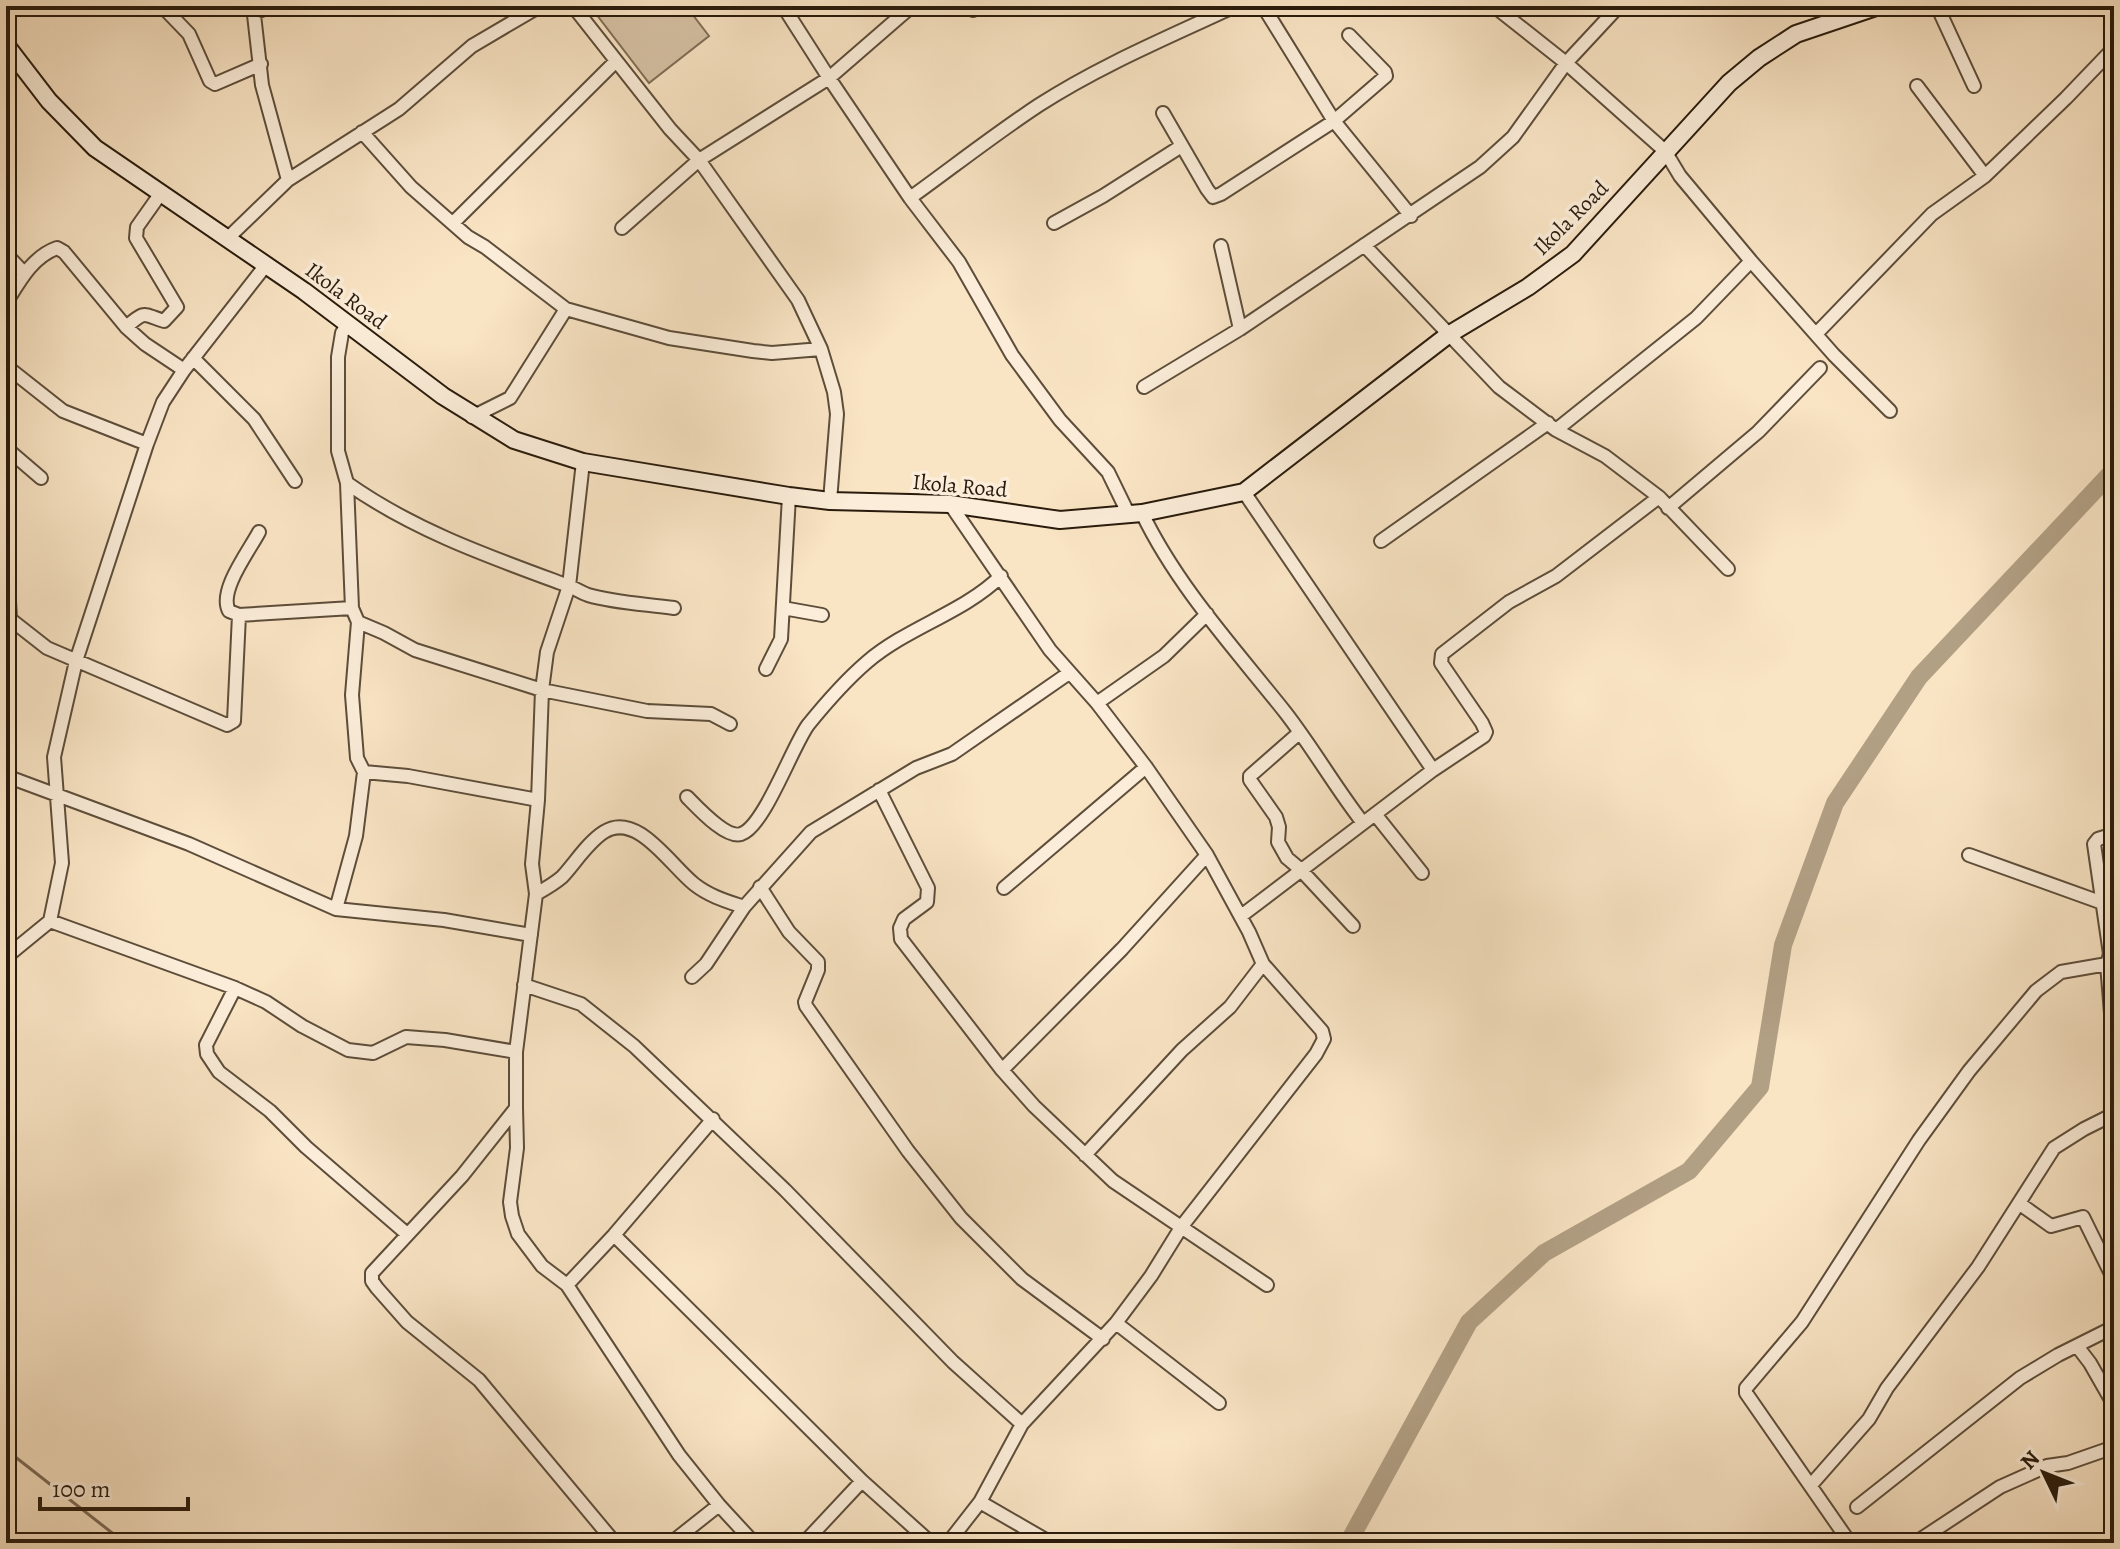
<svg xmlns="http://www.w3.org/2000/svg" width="2120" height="1549" viewBox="0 0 2120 1549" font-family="Alegreya,serif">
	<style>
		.green { fill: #d6c2a5; stroke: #806e58; stroke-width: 2 }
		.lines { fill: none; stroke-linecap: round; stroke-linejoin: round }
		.stream { stroke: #7b6b55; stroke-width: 3 }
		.river { stroke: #b2a085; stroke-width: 18 }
		.street-casing { stroke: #5d4d3a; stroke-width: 16 }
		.secondary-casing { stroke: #291b0c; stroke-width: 20 }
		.street { stroke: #fbedd9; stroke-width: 12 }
		.secondary { stroke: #fbedd9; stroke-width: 16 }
		.labels { text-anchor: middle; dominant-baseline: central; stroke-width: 7; stroke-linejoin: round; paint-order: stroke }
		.street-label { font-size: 22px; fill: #291b0c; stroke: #fbedd9 }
	</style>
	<rect width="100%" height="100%" fill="#f9e4c4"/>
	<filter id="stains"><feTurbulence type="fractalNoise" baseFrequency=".0025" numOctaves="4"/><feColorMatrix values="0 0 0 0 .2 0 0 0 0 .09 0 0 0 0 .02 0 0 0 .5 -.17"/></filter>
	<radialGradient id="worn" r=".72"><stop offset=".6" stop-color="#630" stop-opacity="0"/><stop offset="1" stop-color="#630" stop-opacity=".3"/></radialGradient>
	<!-- green -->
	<path class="green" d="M590,6H686L709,36L649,83Z"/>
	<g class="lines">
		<!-- stream -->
		<path class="stream" d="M6,1445L9,1452L125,1543"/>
		<!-- river -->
		<path class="river" d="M1348,1543L1469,1322L1544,1253L1689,1171L1760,1087L1783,945L1835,803L1919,677L2114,470"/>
		<defs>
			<path id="street" d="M162,6L189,34L210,81L215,84L261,64
				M253,6L262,85L288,180
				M573,6L670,129L699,160L798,300L821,349L834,392L837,414L830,501
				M783,6L829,78L910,198L959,262L1012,355L1060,420L1108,472L1128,513
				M1263,6L1334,121L1411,216
				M1494,6L1566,63L1665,151L1680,176L1751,261L1834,355L1890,411
				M1937,6L1974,86
				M973,10L980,6
				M255,13L270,6
				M1917,86L1985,176
				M1163,113L1207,189L1213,197L1221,194L1334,121L1386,76L1385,72L1349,35
				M362,132L411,187L468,237L485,247L566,309L669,338L753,351L772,353L821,349
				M910,198C953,167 995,134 1039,105C1101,65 1169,37 1235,6
				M453,223L616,61
				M1054,223L1103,196L1180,147
				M622,228L699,160L829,78L912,6
				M228,238L288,180L399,109L472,46L540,6
				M1364,245L1499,387L1556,430L1605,456L1659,497L1728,569
				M1221,246L1240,329
				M6,254L24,273
				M6,303C19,282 32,257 57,248L64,252L126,327L145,344L184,370
				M347,325L342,333L338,357V451L347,483L352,608L358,622L384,633L415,650L542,690L647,711L711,714L730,724
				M126,327C146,310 142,314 164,321L177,307L136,238L137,227L161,193
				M1816,334L1932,214L1985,176L2066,98L2114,48
				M193,358L254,419L295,481
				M6,366L63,411L147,444
				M1144,387L1240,329L1480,167L1513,137L1566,63L1619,6
				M472,417L510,398L566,309
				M1556,430L1696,318L1751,261
				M6,448L41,478
				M583,462L569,586L547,652L542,690L538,800L532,864L536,894L516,1052V1108L462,1176L372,1273V1281L377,1288L407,1322L479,1380L615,1543
				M347,483C413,530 490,557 566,585C573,587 580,592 588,595C615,603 646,604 674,608
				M1244,492L1433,770
				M1668,508L1758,432L1820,368
				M1142,513C1177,586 1235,649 1285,712C1313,748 1335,787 1363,823
				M259,532C249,551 218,591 229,611L239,615L352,608
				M1381,541L1548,423
				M6,599L9,601L10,619L47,648L227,725L234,721L239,615
				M783,608L822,615
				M766,669L781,639L789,496
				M1097,703L1164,656L1207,614
				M1299,733L1250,776V780L1276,817L1279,827L1278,842L1287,858L1300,869L1353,926
				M364,772L408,776L538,800
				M6,776L189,844L336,909L444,920L531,935
				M879,790L928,888L927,902L904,919L900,928L901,939L1002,1070L1034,1106L1113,1181L1267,1285
				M687,797C698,808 726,839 741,834C764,827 792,747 808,725C825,704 846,680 867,662C908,627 963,613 1001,576
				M1375,814L1422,873
				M2114,834L2098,839L2094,844L2110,954L2107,964L2114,1050
				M1969,855L2100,902
				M760,887L789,932L818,962V970L805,1002L806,1006L908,1151L961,1218L1022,1279L1103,1339
				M1004,888L1146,767
				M536,894C545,889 554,884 562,877C575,863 588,842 604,832C637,811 670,865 694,884C709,896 726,901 744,907L811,832L916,768L952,754L1069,673
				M336,909L356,836L364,772L357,758L352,695L358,622
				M1241,916L1433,770L1484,736L1486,732L1482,723L1441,663L1442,654L1509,602L1556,576L1659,497
				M50,921L235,988L266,1002L302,1026L348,1050L373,1053L406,1037L445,1040L516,1052
				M6,957L50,921L62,863L54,757L76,661L147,444L163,402L184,370L266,265
				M692,977L706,964L744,907
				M524,985L581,1004L634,1046L785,1190L953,1362L1022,1424
				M235,988L206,1045L207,1054L219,1072L270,1111L306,1147L407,1234
				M2113,1068L2114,1076
				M1002,1070L1122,949L1207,855
				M516,1108L517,1148L510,1202L512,1216L518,1234L542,1266L567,1285L679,1455L719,1505L754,1543
				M1085,1155L1182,1050L1230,1007L1263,964
				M2020,1204L2051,1226L2083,1217L2114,1280
				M614,1235L862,1481L931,1543
				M567,1285L614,1235L713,1119
				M1116,1323L1219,1403
				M2077,1346L2090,1363L2114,1405
				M1811,1485L1869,1419L1887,1388L1978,1267L2054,1148L2084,1129L2114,1114
				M980,1502L1051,1543
				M1857,1507L2020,1378L2058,1355L2114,1327
				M671,1543L719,1505
				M804,1543L862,1481
				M948,1543L980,1502L1022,1424L1116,1323L1151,1276L1182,1226L1316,1054L1324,1039L1322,1031L1263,964L1249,932L1207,855L1146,767L1097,703L1050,650L950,504
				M1850,1543L1746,1393V1388L1802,1322L1919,1140L1969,1071L2036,991L2061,972L2107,964
				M1915,1543L2000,1487L2047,1466L2068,1463L2114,1447"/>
			<path id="secondary" d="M6,45L49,101L95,148L304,291L443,396L514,440L583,462L789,496L830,501L950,504L1060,520L1142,513L1244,492L1448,335L1528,287L1573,254L1729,83L1759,58L1796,34L1879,6"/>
		</defs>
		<!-- street casing -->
		<use href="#street" class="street-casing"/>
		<!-- secondary casing -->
		<use href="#secondary" class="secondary-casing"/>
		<!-- street -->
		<use href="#street" class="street"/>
		<!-- secondary -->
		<use href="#secondary" class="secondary"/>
	</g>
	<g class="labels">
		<!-- street labels -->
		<g class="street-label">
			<text transform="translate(1571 218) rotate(-45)">Ikola Road</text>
			<text transform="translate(346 296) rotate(37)">Ikola Road</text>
			<text transform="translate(960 486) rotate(5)">Ikola Road</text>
		</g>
	</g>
	<!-- margin -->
	<rect width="2120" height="1549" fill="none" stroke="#f9e4c4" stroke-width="32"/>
	<rect x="8" y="8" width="2104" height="1533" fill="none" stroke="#291b0c" stroke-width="4"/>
	<rect x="16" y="16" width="2088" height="1517" fill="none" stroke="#291b0c" stroke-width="2"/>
	<!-- north arrow -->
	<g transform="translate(2044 1473) rotate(313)" stroke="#fbedd9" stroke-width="6" paint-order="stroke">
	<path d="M0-6L14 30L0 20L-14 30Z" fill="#291b0c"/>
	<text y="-12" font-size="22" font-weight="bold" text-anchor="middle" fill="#291b0c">N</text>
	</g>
	<!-- scale -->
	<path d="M40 1497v12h148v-12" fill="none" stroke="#291b0c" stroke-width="4"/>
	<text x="52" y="1497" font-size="24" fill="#291b0c" stroke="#fbedd9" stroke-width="6" paint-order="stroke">100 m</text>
	<rect width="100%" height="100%" filter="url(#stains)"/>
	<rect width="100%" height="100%" fill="url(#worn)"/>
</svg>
